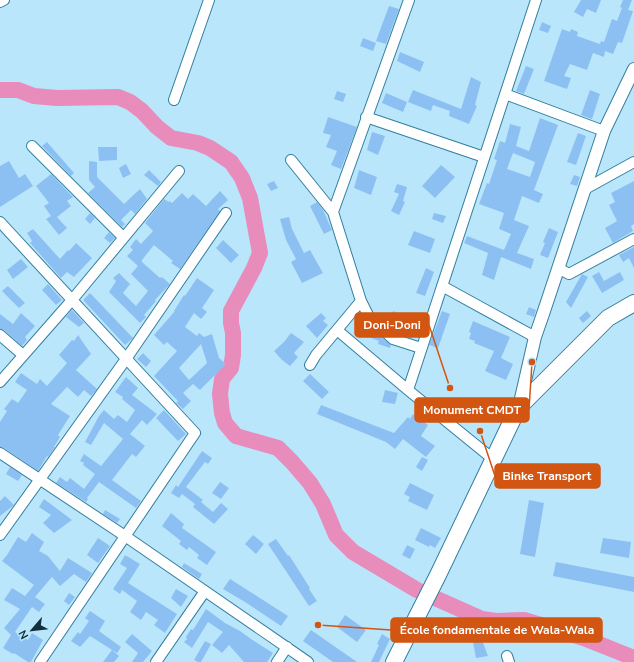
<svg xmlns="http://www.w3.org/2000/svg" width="634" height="662" viewBox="0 0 634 662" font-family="'Nunito Sans',sans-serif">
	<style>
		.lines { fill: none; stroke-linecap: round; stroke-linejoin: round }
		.river { stroke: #e78cbb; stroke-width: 16 }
		.building { fill: #8dc0f2; fill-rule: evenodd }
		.minor-casing { stroke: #327f9f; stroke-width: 12 }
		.tertiary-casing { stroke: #327f9f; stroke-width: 14 }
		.primary-casing { stroke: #327f9f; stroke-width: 18 }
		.minor { stroke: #fff; stroke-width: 10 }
		.tertiary { stroke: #fff; stroke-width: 12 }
		.primary { stroke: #fff; stroke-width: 16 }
		.leader { fill: none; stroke: #d25511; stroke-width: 1.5 }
		.callout-dot { fill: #d25511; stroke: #bae6fb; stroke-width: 1.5 }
		.callout { fill: #d25511; stroke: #d25511; stroke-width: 1.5 }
		.callout-label { font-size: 12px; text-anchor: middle; font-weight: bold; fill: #fff }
	</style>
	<rect width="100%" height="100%" fill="#bae6fb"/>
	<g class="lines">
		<!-- river -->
		<path class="river" d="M0,90H18L34,96L57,98L118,97L130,102L142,111L157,127L171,138L198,143L210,148L231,162L242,178L250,198L260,253L254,268L231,311V323L233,333V355L231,368L222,379L220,394L222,413L225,423L236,436L278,448L292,462L310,483L323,504L336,535L353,552L417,590L482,619L496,621L524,620L584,638L634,658"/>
	</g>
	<!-- building -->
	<path class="building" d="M581,0H601L596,13L587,9L583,17L574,12Z
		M623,0H632L628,10L633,11L622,43L618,42L613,54L605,51L604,57L593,53L587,70L570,64L564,76L571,78L567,89L544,81L562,29L570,32L571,29L578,32L577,36L600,44L601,41L604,42L612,19L617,21L622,8L620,7Z
		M389,6L399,9L386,44L376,41Z
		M542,22L551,26L548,33L539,30Z
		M363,38L376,43L373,51L360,46Z
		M400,52L424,62L420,72L397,61Z
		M526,66L534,69L524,94L516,91Z
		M471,77L481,82L475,105L477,106L469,124L449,116L450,111L433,105L431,111L408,102L413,90L461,109Z
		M590,90L600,94L592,119L581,115Z
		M337,91L346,94L343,102L334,99Z
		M386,93L407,102L403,112L382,103Z
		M328,117L357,127L341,169L331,165L337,151L326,147L331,135L323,133Z
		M540,118L558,125L534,190L543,194L539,203L522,196L514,220L529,226L517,253L534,259L531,269L501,257L494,280L482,275L488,253L464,243L467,236L504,250L511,234L499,229L504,213L479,204L487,183L489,184L497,160L494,159L500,141L505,143L510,124L521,127L516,146L529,151ZM513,153L535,162L530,177L507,169Z
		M372,132L385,136L378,155L367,150Z
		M578,133L586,136L576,165L567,162Z
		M47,142L74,173L71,176L42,146Z
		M98,147H117V160L99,161Z
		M9,161L19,178L25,174L33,186L0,207V166Z
		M89,161L97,162V177L124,204L140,189L147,199L135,214L131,210L121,220L125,224L122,227L88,193L95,187L89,180Z
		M126,164L131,174L123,178L119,168Z
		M441,165L455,177L435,198L422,186Z
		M149,170L161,182L158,186L144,175Z
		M359,170L377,177L371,195L354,188Z
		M51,174L73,197L67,201L71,206L57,217L67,228L59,235L46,219L51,216L44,206L49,203L36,186Z
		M574,175L580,177L577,186L570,184Z
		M274,181L278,188L271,191L267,184Z
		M634,181V224L631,226L633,231L613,243L605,228L617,221L609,205L615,202L611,193Z
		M397,184L407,187L403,201L405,202L399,215L391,211L399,194L394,192Z
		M220,191L228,200L218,209L220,211L180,269L171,263L173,261L154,245L142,260V262L160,278L162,277L170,284L155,300L156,301L144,315L146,317L140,323L109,292L116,281L113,278L119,273L130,284L123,293L136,306L148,291L131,274L138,266L127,256L133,250L130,247L136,239L141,244L153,231L145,223L164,199L169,202V201L172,203L182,193L188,199L193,194L206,206Z
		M317,202L323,210L332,230L324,234L310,206Z
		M90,213L95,218L90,224L85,219Z
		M434,213L446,216L443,223L432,219Z
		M289,217L292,229L304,253L310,250L323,273L302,283L291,262L296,259L286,240L280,219Z
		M549,228L558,232L548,258L540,255L545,243L543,242Z
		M33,229L60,259L68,250L69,251L76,243L92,258L74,277L67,272L61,278L30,243L32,241L27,233Z
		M414,231L435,239L430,253L408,245Z
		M109,232L115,238L110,243L104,238Z
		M223,240L239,255L231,263L216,248Z
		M634,247V268L629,258L623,262L619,255Z
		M21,259L28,267L13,279L7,270Z
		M426,268L434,272L425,296L416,293Z
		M599,272L604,281L620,272L624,280L602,293L592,276Z
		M582,274L588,277L571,308L566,302Z
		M197,278L214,290L202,308L207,312L201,319L194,313L185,327L197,336L199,333L204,337L212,334L219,358L226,364L200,390L193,384L183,393L191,401L183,409L176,403L178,401L154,376L177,351L167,342L164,345L154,335L175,311H174L184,295L185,296ZM201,344L207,363L189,380L179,368Z
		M48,284L62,300L56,305L42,290Z
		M8,286L25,303L19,308L2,291Z
		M90,293L133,338L125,345L84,301V299Z
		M529,307L536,310L534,317L526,314Z
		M72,310L84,323L79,327L66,317Z
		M393,311L417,320L416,323H417L412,338L396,333L388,326Z
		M442,311L450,314L438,348L429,345Z
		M587,311L591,316L583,323L579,318Z
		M21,313L35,326L25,337L27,340L22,346L4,330L0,329V314L13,324Z
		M321,313L326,318L323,321L328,325L317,338L306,326Z
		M473,321L510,337L501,358L513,364L506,380L485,371L494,351L474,343L475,341L469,339L471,333L469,332Z
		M374,331L391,345L390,348L378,344L379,341L371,338Z
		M291,333L304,342L294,353L298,357L290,366L282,360L274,351L284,342Z
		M78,335L91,354L76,370L97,389L91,396L84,390L78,397L67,387L51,404L70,416L58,435L60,437L54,447H55L48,457L47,456L38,471L4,448L0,447V422L7,411L4,409L12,399L18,403L27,390L15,382L21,373L37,384L40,379L47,386L67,363L59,355L72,340L74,341Z
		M143,353L151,361L146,367L137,359Z
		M310,374L329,392L322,399L303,381Z
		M126,377L138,388L132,395L157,414L147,425L142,420L130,434L145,446L136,457L132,454L112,480L141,501L136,508L99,482L87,498L88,499L86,502L56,483L60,477L67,482L70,478L84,489L95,474L83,465L84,463L80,461L84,454L101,466L123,439L104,423L91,445L85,442L99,416L104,410L114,419L118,415L127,422L135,410L122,399L123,397L115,392Z
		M385,390L398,393L395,404L382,402Z
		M321,405L394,433L408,417L410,419L413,414L428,425L421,436L435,446L426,457L403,439L395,449L386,442L317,414Z
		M164,410L186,434L178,441L156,418Z
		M202,451L212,458L208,464L205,462L186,487L203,500L201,502L213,512L221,503L228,509L214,524L193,507L195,504L182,494L179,498L171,493L176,485L178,487Z
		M422,457L428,460L422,471L416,467Z
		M10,467L22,475L18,481L6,474Z
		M220,482L229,488L221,499L212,493Z
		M410,483L434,495L427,510L408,501L410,497L404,494Z
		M5,496L14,505L0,516V501Z
		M44,499L72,520L54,533L43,523L51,515L39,507Z
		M529,500L544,503L535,557L520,554Z
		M105,510L120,519L117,523L103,514Z
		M171,513L184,524L182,528L216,552L207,565L197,558L199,555L189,547L187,550L179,544L181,541L162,526Z
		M421,528L441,538L435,548L430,545L429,547L415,540Z
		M32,533L44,542L39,551L48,556L60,571L68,558L92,573L86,582L74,574L60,586L52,577L35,597L45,604L39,612L32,607L15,632L28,640L32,633L43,640L31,662H28L14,653L13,654L3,648L11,635L4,628L20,609L4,600L12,588L25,596L34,585L2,561L7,555L18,537L26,542Z
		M253,535L264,544L256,554L245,544Z
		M98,538L110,546L98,563L87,555Z
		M603,538L631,542L629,558L600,553Z
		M276,539L288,556L289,555L310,588L309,589L317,601L309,606L268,544Z
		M407,545L415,549L410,559L402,555Z
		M125,555L140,564L128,583L177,614L165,633L154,625L158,620L146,612L141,620L130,612L137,601L122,590L120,594L113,589L127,568L120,564Z
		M556,562L634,577V592L553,576Z
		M184,563L202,574L199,579L182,567Z
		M230,579L288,616L281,626L245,602L223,589Z
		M176,589L188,596L181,607L171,598Z
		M69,593L75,597L69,605L64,601Z
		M206,609L225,623L240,631L251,639L273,653L267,662H244L229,645L222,653L212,645L223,632L208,622L192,648L184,642L187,639L186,637L191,629L193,630Z
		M90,611L105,621L99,631L121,647L117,653L90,636L80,647L71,641L78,632L80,634L89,621L85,618Z
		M345,615L366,630L357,642L337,627Z
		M311,630L357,662H333L303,641Z
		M132,634L152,651L143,662H132L138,653L125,642Z
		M382,634L390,639L379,662H371L379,645L377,644Z
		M482,640L488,656L476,658L473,642Z
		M205,641L211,644L201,662H198L194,660Z
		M112,650L119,656L114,662H103Z"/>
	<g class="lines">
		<defs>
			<path id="minor" d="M0,2L4,0
				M505,94L604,131
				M174,100L209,0
				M366,117L484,157
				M32,146L123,237
				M291,160L333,212L361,301L369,317L393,339L421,348
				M585,189L634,162
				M333,212L409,0
				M0,222L195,433L40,662
				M558,268L569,274L634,239
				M442,286L535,337
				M337,330L408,390L493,459
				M0,335L23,355
				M310,365L316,355L361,301
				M0,382L72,300L179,171
				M408,390L536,0
				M0,453L125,536L308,662
				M0,535L126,359L226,213
				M507,656L509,662
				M156,662L205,591
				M277,662L287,647"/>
			<path id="tertiary" d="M519,407L535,337L543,314L604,131L634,69"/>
			<path id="primary" d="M394,662L438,575L518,408L608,318L634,303"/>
		</defs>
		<!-- minor casing -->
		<use href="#minor" class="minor-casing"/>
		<!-- tertiary casing -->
		<use href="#tertiary" class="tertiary-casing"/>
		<!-- primary casing -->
		<use href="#primary" class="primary-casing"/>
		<!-- minor -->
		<use href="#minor" class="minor"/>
		<!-- tertiary -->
		<use href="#tertiary" class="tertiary"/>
		<!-- primary -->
		<use href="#primary" class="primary"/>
	</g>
	<!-- callouts -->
	<path class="leader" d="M450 388L429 325M532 362L529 410M480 431L495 476M318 625L391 630"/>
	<g class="callout-dot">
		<circle cx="450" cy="388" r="4"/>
		<circle cx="532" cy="362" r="4"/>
		<circle cx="480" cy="431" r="4"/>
		<circle cx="318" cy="625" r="4"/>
	</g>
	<g class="callout">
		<rect x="355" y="313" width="74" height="24" rx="4"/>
		<rect x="415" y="398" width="114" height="24" rx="4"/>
		<rect x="495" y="464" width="105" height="24" rx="4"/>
		<rect x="391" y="618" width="211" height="24" rx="4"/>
	</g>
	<g class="callout-label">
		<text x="392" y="329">Doni-Doni</text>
		<text x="472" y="414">Monument CMDT</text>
		<text x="547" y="480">Binke Transport</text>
		<text x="497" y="634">École fondamentale de Wala-Wala</text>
	</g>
	<!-- north arrow -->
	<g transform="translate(32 630) rotate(242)" stroke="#bae6fb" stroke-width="3" paint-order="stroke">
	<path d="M0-3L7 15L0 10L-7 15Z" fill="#0f2f3d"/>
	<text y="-6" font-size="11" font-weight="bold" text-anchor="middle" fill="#0f2f3d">N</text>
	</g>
</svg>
